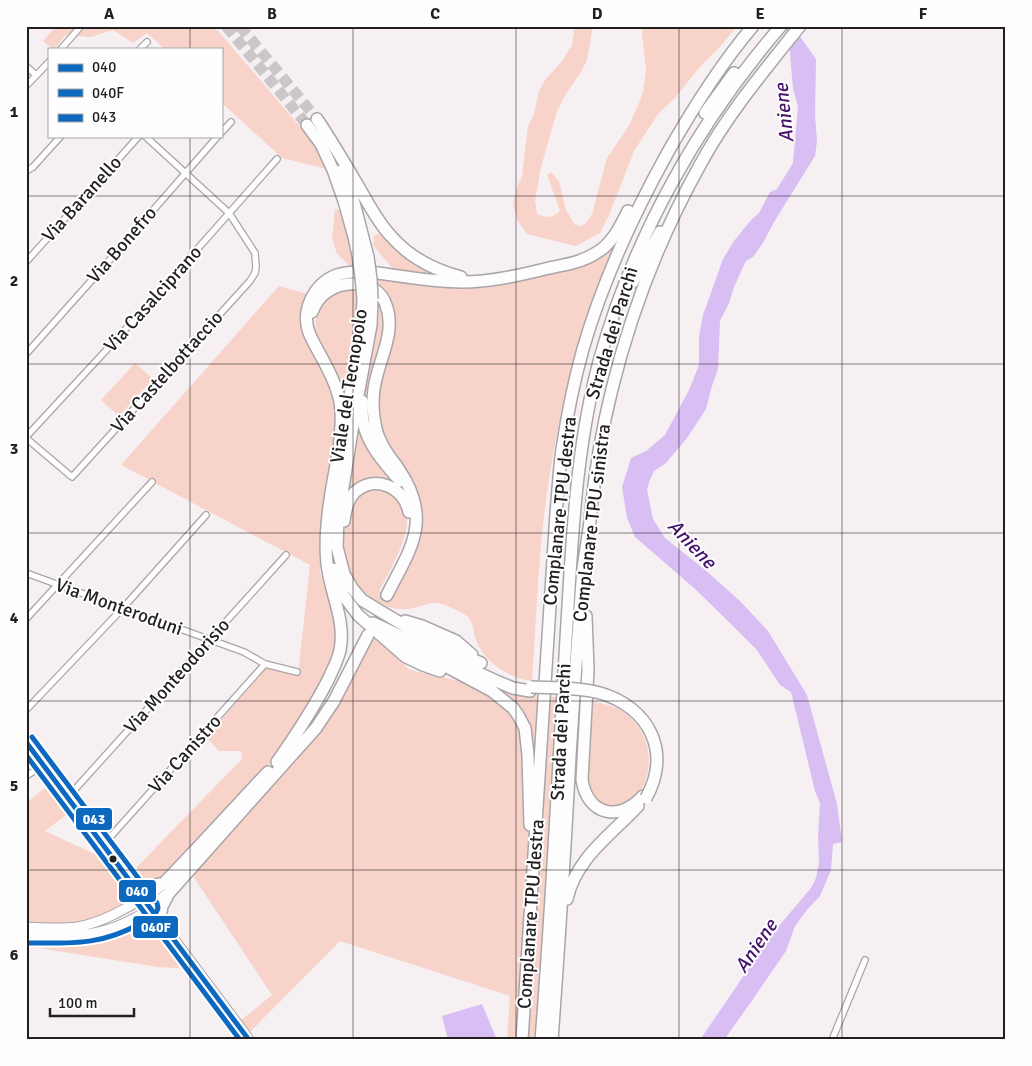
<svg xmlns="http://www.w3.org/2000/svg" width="1032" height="1066" viewBox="0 0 1032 1066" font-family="Signika,sans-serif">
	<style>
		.green { fill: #f7d3ca }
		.water { fill: #d9bef4 }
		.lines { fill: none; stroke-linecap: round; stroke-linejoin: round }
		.highway-tunnel { stroke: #ccc6c9; stroke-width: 11; stroke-dasharray: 11 5.5; stroke-linecap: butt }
		.street-casing { stroke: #aaa5a8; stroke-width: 8 }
		.secondary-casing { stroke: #aaa5a8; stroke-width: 11 }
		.highway-casing { stroke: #aaa5a8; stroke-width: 14 }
		.street { stroke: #fefdfd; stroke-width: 5.5 }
		.secondary { stroke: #fefdfd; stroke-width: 9 }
		.highway { stroke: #fefdfd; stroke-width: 11 }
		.highway-bridge-casing { stroke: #aaa5a8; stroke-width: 14; stroke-linecap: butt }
		.highway-bridge { stroke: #fefdfd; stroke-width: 11 }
		.bus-1-casing { stroke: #fefefe; stroke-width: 9 }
		.bus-2-casing { stroke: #fefefe; stroke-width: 9 }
		.bus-3-casing { stroke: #fefefe; stroke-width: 9 }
		.bus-1 { stroke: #0c69bf; stroke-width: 5 }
		.bus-2 { stroke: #0c69bf; stroke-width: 5 }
		.bus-3 { stroke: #0c69bf; stroke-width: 5 }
		.grid { fill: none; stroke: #231f21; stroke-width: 1; stroke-opacity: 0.55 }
		.bus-dot { fill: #231f21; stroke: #fefefe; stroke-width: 2 }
		.labels { text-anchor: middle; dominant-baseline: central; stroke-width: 4; stroke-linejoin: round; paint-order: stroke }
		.street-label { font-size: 19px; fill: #231f21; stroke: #fefefe }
		.water-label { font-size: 20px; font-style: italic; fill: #45136b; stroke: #fefefe }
		.line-badge { stroke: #fefefe; stroke-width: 2 }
		.badge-label { font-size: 14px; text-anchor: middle; font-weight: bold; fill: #fff }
		.neatline { fill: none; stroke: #231f21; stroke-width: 2 }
		.grid-label { font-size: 16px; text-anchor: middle; font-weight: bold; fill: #231f21 }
	</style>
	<rect width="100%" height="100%" fill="#f6f0f3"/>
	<!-- green -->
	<path class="green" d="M56,26H214L313,142L327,169L282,158L221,102V49H165L147,33L133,43L113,30L91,37L65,35L55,49H53L43,41Z
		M575,26H593L587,60L581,72L566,94L557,111L541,167L535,201L537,214C548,218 550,219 560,211L547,175L551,172L559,181L566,210L575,225L581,226L587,222L592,214L607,158L630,124L643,93L646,70L642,34L643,26H737L718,49L699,68L674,99L658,114L634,151L609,215L600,233L576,246L527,234L517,220L513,203L517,188L522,176L528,126L534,114L539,91L545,80L562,61L572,45Z
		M335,209L341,210L354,264L351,267L337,254L332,238Z
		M379,234L405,254L453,279L395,272L373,245L374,236Z
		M618,239C605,276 589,313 578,350C567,386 558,424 552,461C539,533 537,608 532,681C509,678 485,663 476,640C473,631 474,619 464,614C457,610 443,603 436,603C431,602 426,605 421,606C409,610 396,611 384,605C378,602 370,598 365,593C343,575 339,541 348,516C350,511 352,503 355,498C358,494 366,491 371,488L394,492C398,499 404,506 406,513C412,534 389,572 379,591L389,597L420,530L383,438L376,403L391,335L376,286L375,276L468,286L570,268Z
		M279,286L308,294L302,304L299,318L303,333L321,365L334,395L336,424L326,483L320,528L321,561L320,572L336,626L335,651L328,670L296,729L263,772L160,877L147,883L139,882L131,873L242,759L241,751H219L206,737L267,667L298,675L310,565L121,465Z
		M357,287C361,325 351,364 344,401L337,377L317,335L315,322L318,309L332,292Z
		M377,297L381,302L385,322L369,433L364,401Z
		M135,363L153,379L119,416L101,400Z
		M358,421L400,488L393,484L347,491Z
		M373,635L410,670L520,694L578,699L557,1040H507L510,996L340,941L249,1033L240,1021L272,995L191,873L318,729Z
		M591,701C602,704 614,705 624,712C648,730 656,762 642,788C638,796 630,803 622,806C616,808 606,806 599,805L586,784Z
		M55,780L76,807L45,831L120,866L144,898L88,924L26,927V803Z
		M140,921L156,924L191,969L158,967L26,946V939L62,941L93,938Z"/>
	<!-- water -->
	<path class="water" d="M785,26H799V35L816,59L815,115L817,141L815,156L774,222L763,243L753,257L746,261L734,287L729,303L720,321L718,369L712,386L706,409L687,438L666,463L654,471L649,482L647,490L653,519L665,538L704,569L740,601L768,631L807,695L837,804L842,842L833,844L831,870L820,896L806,911L795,926L786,951L751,1002L724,1040H700L772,934L811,888L816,878L819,863L818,837L820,803L815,791L791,692L780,685L757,650L731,624L694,588L635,537L627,518L622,487L631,458L646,451L665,435L689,390L699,365V336L703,315L723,259L734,241L751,220L759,213L770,192L777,189L793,163L798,106L793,89L789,41Z
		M482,1004L497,1040H448L442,1016Z"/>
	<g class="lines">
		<!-- highway-tunnel -->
		<path class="highway-tunnel" d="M226,26L307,125
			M240,26L317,119
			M370,631L387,595"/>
		<defs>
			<path id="street" d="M61,49L81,26
				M140,49L147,42
				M26,66L36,75
				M26,86L49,62
				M221,133L231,122
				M26,171L33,167L61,136
				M26,262L139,136
				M26,354L99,272L218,136
				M26,437L147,306L277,159
				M26,438L72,477L250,281L255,273L256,267L255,253L229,213L145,136
				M26,573L244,652L265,664L297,672
				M26,619L152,482
				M26,710L122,609L206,515
				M26,776L44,765
				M68,797L286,555
				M104,844L265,664
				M832,1040L865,960"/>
			<path id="secondary" d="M26,742L246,1035L249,1040
				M26,927C43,928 60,929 77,927C101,923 123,910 144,898
				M26,935C44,935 64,937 82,935C106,932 131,922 151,908"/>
			<path id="highway" d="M705,113L734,73
				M317,119C331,140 344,162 357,184C367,201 376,220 390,235C408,256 434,270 461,277
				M307,125L321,144L333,170L344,201L354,237L358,255
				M342,170L353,199L368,257
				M633,282L660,232
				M372,299L371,325L356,406L338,519L337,547L344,574L352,588L362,600L380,611L419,634L451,650L481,663
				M312,312C315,304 320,296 328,291C347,279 378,281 386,305C395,329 383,352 377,375C373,389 372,403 374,417C375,425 377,435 381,442C385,452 392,459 398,468C409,484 418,505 416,525C414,549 397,574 387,595
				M362,401C362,408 362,415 363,421C367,444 385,464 400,481
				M345,418L358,357L362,324L363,298
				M339,451C340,432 344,412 338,394C332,372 319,355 310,335C300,312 313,284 337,275C345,272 354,272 363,271C396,275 429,282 462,282C491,282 521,275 549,268C565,265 582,262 596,253C612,244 620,227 628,211
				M344,521C345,511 348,499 355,492C375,474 404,487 409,512
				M333,569L343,595L358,615L406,657L423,665L440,671
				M586,616L588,670L582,780C588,816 620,822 643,796
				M405,621L422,626L456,641L472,655
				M373,623L496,681L513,688L530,691
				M383,637L447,667L492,691L513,708L518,715L525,728L528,755L530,825
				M277,762C296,735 314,708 329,678C333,669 338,660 340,650C346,620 330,593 327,564C323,527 333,481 340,444
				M134,885L145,888L159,884
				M144,898L165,882L201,844L268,772
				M567,899C576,858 611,835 638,806
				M151,908L169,893L316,728L334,701L368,635
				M160,919L162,906L167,897
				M522,1040L556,513C558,492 559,470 562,449C567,416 574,381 583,349C603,280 633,215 668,152C693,108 720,65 753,26
				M541,1040C552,906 558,772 566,639C572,544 575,449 600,358C634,236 699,121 781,26
				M552,1040C559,945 565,851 570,756C574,694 578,631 583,569C585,553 588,537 590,521C594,477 601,433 612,389C631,312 661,235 700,165C727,115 764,71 800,26"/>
		</defs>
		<!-- street casing -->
		<use href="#street" class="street-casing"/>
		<!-- secondary casing -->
		<use href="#secondary" class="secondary-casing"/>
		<!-- highway casing -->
		<use href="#highway" class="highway-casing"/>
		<!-- street -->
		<use href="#street" class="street"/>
		<!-- secondary -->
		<use href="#secondary" class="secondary"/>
		<!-- highway -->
		<use href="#highway" class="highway"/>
		<defs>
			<path id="highway-bridge" d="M358,255L361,277L363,298
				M368,257L371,279L372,299
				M531,687C553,688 578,687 600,693C649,707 672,752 646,798"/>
		</defs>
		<!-- highway-bridge casing -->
		<use href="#highway-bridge" class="highway-bridge-casing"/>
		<!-- highway-bridge -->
		<use href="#highway-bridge" class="highway-bridge"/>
		<defs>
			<path id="bus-1" d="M26,742L249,1040"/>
			<path id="bus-2" d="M26,755L240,1040"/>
			<path id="bus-3" d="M26,943C70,943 101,946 141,923C148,919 156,916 158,908L157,903L32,737"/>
		</defs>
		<!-- bus-1 casing -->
		<use href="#bus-1" class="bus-1-casing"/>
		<!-- bus-2 casing -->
		<use href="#bus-2" class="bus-2-casing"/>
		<!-- bus-3 casing -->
		<use href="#bus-3" class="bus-3-casing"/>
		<!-- bus-1 -->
		<use href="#bus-1" class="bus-1"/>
		<!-- bus-2 -->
		<use href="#bus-2" class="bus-2"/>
		<!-- bus-3 -->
		<use href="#bus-3" class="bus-3"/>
	</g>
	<!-- grid -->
	<path class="grid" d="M190,26V49M353,26V1040M516,26V1040M679,26V1040M842,26V1040M190,136V1040M26,196H1006M26,364H1006M26,533H1006M26,701H1006M26,870H1006"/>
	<!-- markers -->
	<circle class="bus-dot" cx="113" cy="859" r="4.5"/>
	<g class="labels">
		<!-- street labels -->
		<g class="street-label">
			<text transform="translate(82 199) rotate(-48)">Via Baranello</text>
			<text transform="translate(122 245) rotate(-49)">Via Bonefro</text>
			<text transform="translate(153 299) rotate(-48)">Via Casalciprano</text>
			<text transform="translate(612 333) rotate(-73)">Strada dei Parchi</text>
			<text transform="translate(167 372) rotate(-48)">Via Castelbottaccio</text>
			<text transform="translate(349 386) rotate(-81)">Viale del Tecnopolo</text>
			<text transform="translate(560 511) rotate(-84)">Complanare TPU destra</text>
			<text transform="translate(592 523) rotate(-83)">Complanare TPU sinistra</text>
			<text transform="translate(119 607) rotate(20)">Via Monteroduni</text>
			<text transform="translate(177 676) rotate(-48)">Via Monteodorisio</text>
			<text transform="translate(561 732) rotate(-87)">Strada dei Parchi</text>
			<text transform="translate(185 754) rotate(-48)">Via Canistro</text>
			<text transform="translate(531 914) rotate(-86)">Complanare TPU destra</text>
		</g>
		<!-- water labels -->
		<g class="water-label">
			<text transform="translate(784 113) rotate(-96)">Aniene</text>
			<text transform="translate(692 544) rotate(46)">Aniene</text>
			<text transform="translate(756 946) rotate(-56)">Aniene</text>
		</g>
	</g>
	<g class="line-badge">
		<rect x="75" y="807" width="38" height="24" rx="5" fill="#0c69bf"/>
		<rect x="118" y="879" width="39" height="24" rx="5" fill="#0c69bf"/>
		<rect x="132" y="915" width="47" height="24" rx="5" fill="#0c69bf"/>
	</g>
	<g class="badge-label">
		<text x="94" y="824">043</text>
		<text x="137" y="896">040</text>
		<text x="156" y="932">040F</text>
	</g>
	<!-- border -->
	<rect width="1032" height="1066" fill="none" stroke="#fefefe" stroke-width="55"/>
	<!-- legend -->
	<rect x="48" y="48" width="175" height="90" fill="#fefefe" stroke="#a6a5a6"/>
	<rect x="58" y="64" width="25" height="8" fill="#0c69bf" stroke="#a6a5a6"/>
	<text x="92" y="72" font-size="15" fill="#231f21">040</text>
	<rect x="58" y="89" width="25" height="8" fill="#0c69bf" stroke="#a6a5a6"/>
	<text x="92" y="98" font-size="15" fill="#231f21">040F</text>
	<rect x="58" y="114" width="25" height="8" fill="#0c69bf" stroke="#a6a5a6"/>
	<text x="92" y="122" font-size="15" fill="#231f21">043</text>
	<!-- scale -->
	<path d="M50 1008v8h84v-8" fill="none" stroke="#231f21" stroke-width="2.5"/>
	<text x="58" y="1008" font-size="15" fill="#231f21" stroke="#fefefe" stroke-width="4" paint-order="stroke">100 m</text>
	<rect x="28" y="28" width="976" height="1010" class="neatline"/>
	<g class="grid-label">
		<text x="109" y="19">A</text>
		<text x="272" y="19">B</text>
		<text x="435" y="19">C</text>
		<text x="597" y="19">D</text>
		<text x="760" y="19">E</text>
		<text x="923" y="19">F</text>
		<text x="14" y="117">1</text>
		<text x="14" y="286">2</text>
		<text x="14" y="454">3</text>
		<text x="14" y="623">4</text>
		<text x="14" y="791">5</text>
		<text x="14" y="960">6</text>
	</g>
</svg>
